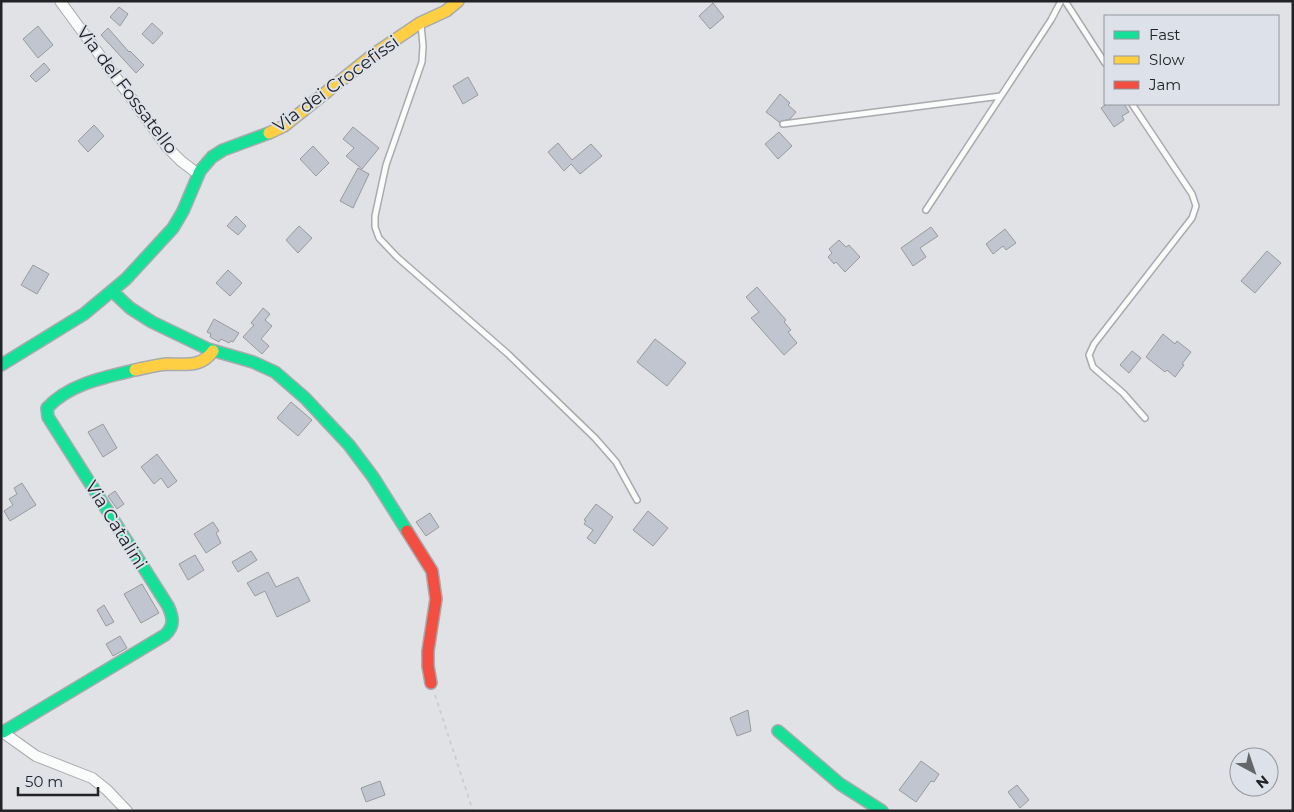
<svg xmlns="http://www.w3.org/2000/svg" width="1294" height="812" viewBox="0 0 1294 812" font-family="Montserrat,sans-serif">
	<style>
		.building { fill: #c0c5cf; stroke: #999a9d }
		.lines { fill: none; stroke-linecap: round; stroke-linejoin: round }
		.lane-casing { stroke: #a8aaad; stroke-width: 8 }
		.street-casing { stroke: #a8aaad; stroke-width: 12 }
		.fast-casing { stroke: #a8aaad; stroke-width: 14 }
		.slow-casing { stroke: #a8aaad; stroke-width: 14 }
		.jam-casing { stroke: #a8aaad; stroke-width: 14 }
		.path { stroke: #cdcecf; stroke-width: 2; stroke-dasharray: 4 4; stroke-linecap: butt }
		.lane { stroke: #fafbfb; stroke-width: 5 }
		.street { stroke: #fafbfb; stroke-width: 10 }
		.fast { stroke: #16e098; stroke-width: 11 }
		.slow { stroke: #ffcf43; stroke-width: 11 }
		.jam { stroke: #f24e42; stroke-width: 11 }
		.labels { text-anchor: middle; dominant-baseline: central; stroke-width: 4; stroke-linejoin: round; paint-order: stroke }
		.street-label { font-size: 18px; fill: #222326; stroke: #dde1e9 }
	</style>
	<rect width="100%" height="100%" fill="#e0e2e6"/>
	<!-- building -->
	<path class="building" d="M713,3L724,17L710,29L699,16Z
		M119,7L128,14L120,26L110,17Z
		M152,23L163,33L153,44L142,34Z
		M38,26L53,45L38,58L23,39Z
		M108,28L129,52L130,51L144,65L136,73L101,35Z
		M44,63L50,70L36,82L30,76Z
		M468,77L478,95L463,104L453,86Z
		M780,94L790,103L788,105L796,112L790,119L779,122L766,112Z
		M1107,104H1124L1129,112L1122,116L1124,120L1114,127L1101,108Z
		M94,125L104,136L88,152L78,141Z
		M353,127L379,148L362,169L346,156L354,148L343,139Z
		M779,132L792,146L778,159L765,144Z
		M558,143L572,160L591,144L602,156L580,174L571,164L564,171L548,152Z
		M313,146L329,163L316,176L300,159Z
		M358,168L369,174L353,208L340,201Z
		M236,216L246,226L238,235L227,226Z
		M299,226L312,238L298,253L286,240Z
		M931,227L938,236L920,248L926,257L913,266L901,248Z
		M1005,229L1016,243L1006,250L1003,246L993,254L986,244Z
		M839,240L846,247L849,245L860,257L845,272L836,262L834,264L828,257L832,253L829,249Z
		M1267,251L1281,263L1255,293L1241,281Z
		M33,265L49,274L37,294L21,285Z
		M228,270L242,283L230,296L216,283Z
		M757,287L786,320L784,322L791,330L788,332L797,343L784,355L751,318L759,312L746,297Z
		M263,308L270,314L265,320L272,326L261,339L269,346L262,354L243,337L254,325L251,323Z
		M214,319L239,333L233,342L231,341L229,343L221,339L219,342L210,337L211,334L207,332Z
		M1163,334L1175,344L1177,341L1191,352L1182,364L1184,365L1175,377L1167,370L1165,372L1146,357Z
		M655,339L686,363L667,386L637,362Z
		M1132,351L1141,358L1129,373L1120,365Z
		M291,402L312,420L298,436L277,418Z
		M103,424L117,448L103,457L88,432Z
		M157,454L177,481L168,488L161,478L154,484L141,467Z
		M22,483L36,505L10,521L4,511L13,505L9,499L17,494L14,488Z
		M115,491L124,504L117,509L108,496Z
		M596,504L613,517L595,544L587,538L593,530L584,524L586,521L584,520Z
		M648,511L668,528L653,546L633,530Z
		M430,513L439,527L426,536L416,522Z
		M213,522L219,531L216,533L221,543L206,553L194,534Z
		M251,551L257,560L238,572L232,562Z
		M195,555L204,570L188,580L179,564Z
		M268,572L276,587L298,577L310,601L277,617L265,591L255,596L247,583Z
		M142,584L159,613L141,623L124,594Z
		M104,605L114,622L106,626L97,610Z
		M120,636L127,648L113,656L106,644Z
		M748,710L751,731L737,736L730,718Z
		M921,761L939,774L934,782L931,781L916,802L899,790Z
		M380,781L385,795L366,802L361,788Z
		M1017,785L1029,800L1020,808L1008,792Z"/>
	<g class="lines">
		<defs>
			<path id="lane" d="M1065,1L1105,63
				M421,24L423,46L422,62L386,165L375,216V227L379,238L397,257L508,354L595,438L616,462L637,500
				M1132,104L1192,194L1196,206L1192,218L1094,344L1089,355L1093,367L1123,393L1145,418
				M783,124L1001,96
				M926,210L1051,20L1061,1"/>
			<path id="street" d="M60,1L167,147L181,161L198,174
				M1,731L36,756L92,778L107,790L127,811"/>
			<path id="fast" d="M112,291L130,308L152,322L208,349L253,362L275,372L305,398L349,445L373,477L407,531
				M1,365L84,314L126,279L173,228L183,211L200,171L212,157L223,150L269,133
				M778,731L840,784L882,811
				M3,732L165,635C175,626 173,617 168,606L48,417L47,408C69,384 105,377 135,370"/>
			<path id="slow" d="M269,133L284,126L374,54L420,23L446,11L458,1
				M135,370C145,368 156,365 167,364C185,364 201,368 213,351"/>
			<path id="jam" d="M407,531L432,571L436,599L428,651V666L431,683"/>
		</defs>
		<!-- lane casing -->
		<use href="#lane" class="lane-casing"/>
		<!-- street casing -->
		<use href="#street" class="street-casing"/>
		<!-- fast casing -->
		<use href="#fast" class="fast-casing"/>
		<!-- slow casing -->
		<use href="#slow" class="slow-casing"/>
		<!-- jam casing -->
		<use href="#jam" class="jam-casing"/>
		<!-- path -->
		<path class="path" d="M435,695L473,811"/>
		<!-- lane -->
		<use href="#lane" class="lane"/>
		<!-- street -->
		<use href="#street" class="street"/>
		<!-- fast -->
		<use href="#fast" class="fast"/>
		<!-- slow -->
		<use href="#slow" class="slow"/>
		<!-- jam -->
		<use href="#jam" class="jam"/>
	</g>
	<g class="labels">
		<!-- street labels -->
		<g class="street-label">
			<text transform="translate(336 84) rotate(-36)">Via dei Crocefissi</text>
			<text transform="translate(127 90) rotate(53)">Via del Fossatello</text>
			<text transform="translate(116 525) rotate(58)">Via Catalini</text>
		</g>
	</g>
	<!-- border -->
	<rect width="1294" height="812" fill="none" stroke="#222326" stroke-width="5"/>
	<!-- legend -->
	<rect x="1104" y="15" width="175" height="90" fill="#dde1e9" stroke="#92959b"/>
	<rect x="1114" y="31" width="25" height="8" fill="#16e098" stroke="#92959b"/>
	<text x="1149" y="40" font-size="15" fill="#222326">Fast</text>
	<rect x="1114" y="56" width="25" height="8" fill="#ffcf43" stroke="#92959b"/>
	<text x="1149" y="65" font-size="15" fill="#222326">Slow</text>
	<rect x="1114" y="81" width="25" height="8" fill="#f24e42" stroke="#92959b"/>
	<text x="1149" y="90" font-size="15" fill="#222326">Jam</text>
	<!-- north arrow -->
	<g transform="translate(1254 772) rotate(140)"><circle r="24" fill="#dde1e9" stroke="#92959b"/>
	<path d="M0-4L9 19L0 12L-9 19Z" fill="#646669"/>
	<text y="-8" font-size="14" font-weight="bold" text-anchor="middle" fill="#222326">N</text>
	</g>
	<!-- scale -->
	<path d="M18 787v8h80v-8" fill="none" stroke="#222326" stroke-width="2.5"/>
	<text x="25" y="787" font-size="15" fill="#222326" stroke="#dde1e9" stroke-width="4" paint-order="stroke">50 m</text>
</svg>
